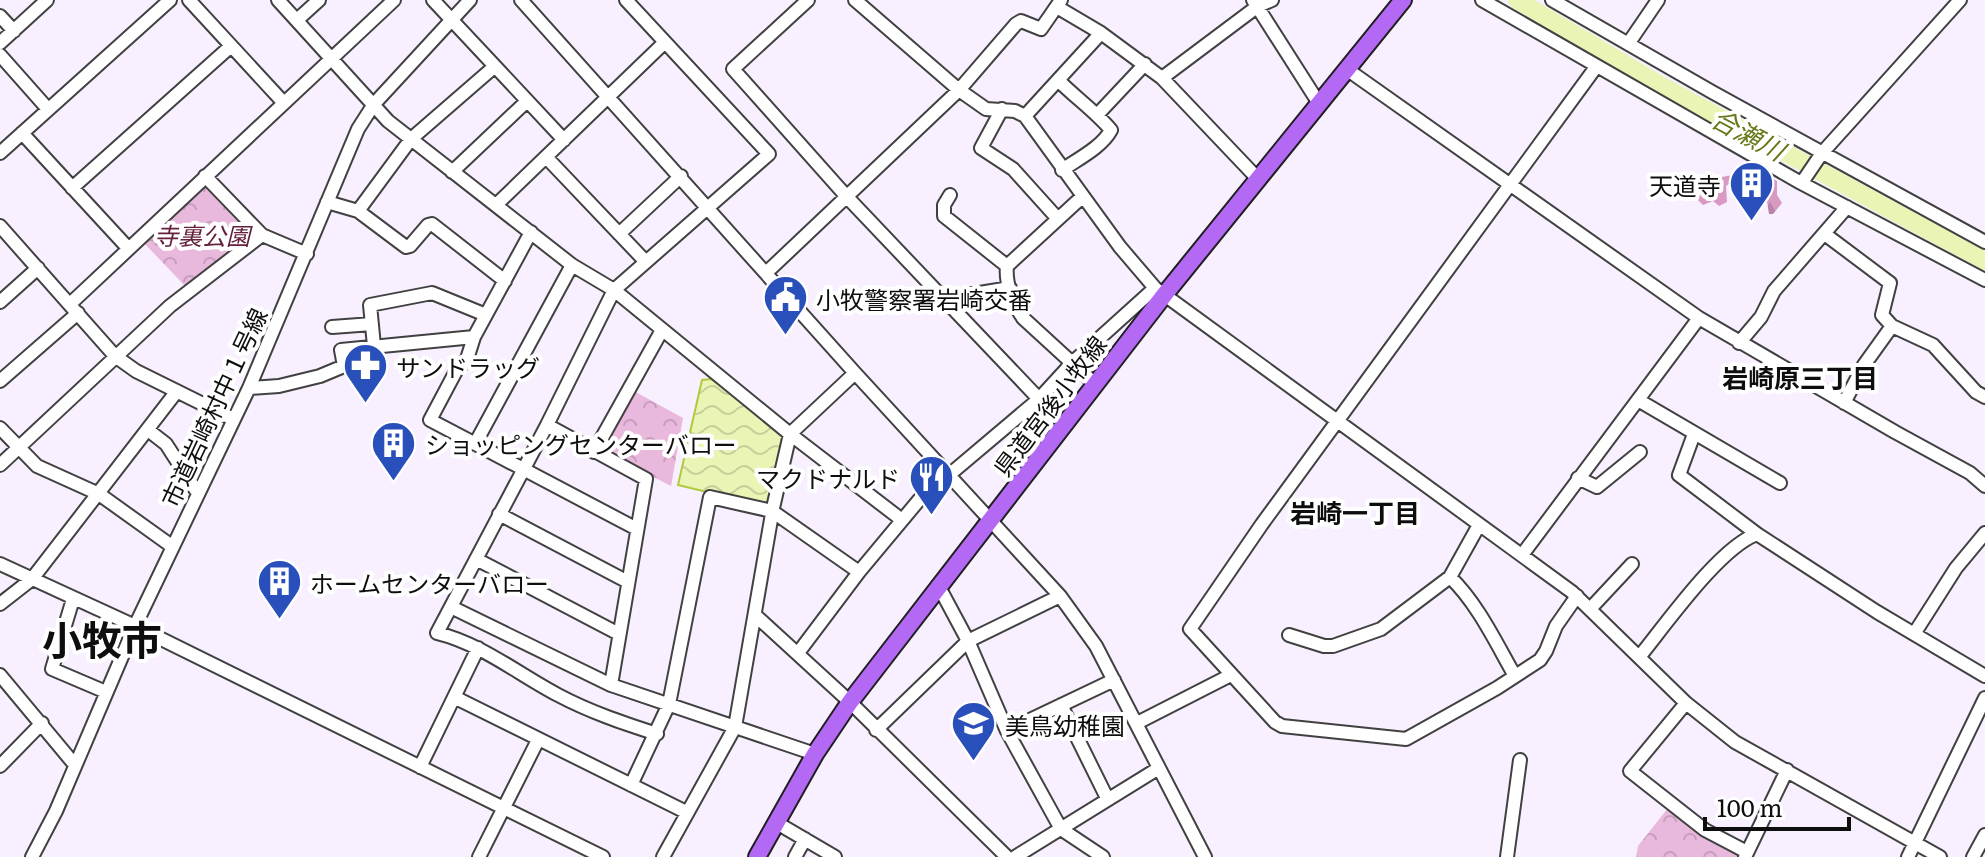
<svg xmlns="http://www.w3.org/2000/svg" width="1985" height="857" viewBox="0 0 1985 857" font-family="Literata,'Noto Sans JP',serif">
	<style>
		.forest { fill: url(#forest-firs) }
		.park { fill: url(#park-crowns) }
		.water { fill: url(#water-waves); stroke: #b0c93e; stroke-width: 2 }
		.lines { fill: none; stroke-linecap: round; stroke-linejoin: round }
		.river { stroke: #eaf4b5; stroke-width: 18 }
		.minor-casing { stroke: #414141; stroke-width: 16 }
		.major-casing { stroke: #1f1f1f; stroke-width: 20 }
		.minor { stroke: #fff; stroke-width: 12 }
		.major { stroke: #b469f5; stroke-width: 16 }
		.labels { text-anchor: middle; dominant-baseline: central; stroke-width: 8; stroke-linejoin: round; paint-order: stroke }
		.poi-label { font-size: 24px; fill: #0e0e0e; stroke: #fff; text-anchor: start }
		.park-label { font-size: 24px; font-style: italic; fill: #64203c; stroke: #fff }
		.street-label { font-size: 24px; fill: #0e0e0e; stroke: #fff }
		.water-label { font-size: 26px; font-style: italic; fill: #647918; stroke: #fff }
		.neighbourhood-label { font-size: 26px; font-weight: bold; fill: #0e0e0e; stroke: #fff }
		.town-label { font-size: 40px; font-weight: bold; fill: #0e0e0e; stroke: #fff }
	</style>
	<defs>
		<pattern id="forest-firs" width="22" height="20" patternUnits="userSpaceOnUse" patternTransform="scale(2)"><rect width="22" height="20" fill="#d899c3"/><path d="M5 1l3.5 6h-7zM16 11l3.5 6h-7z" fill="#b883a6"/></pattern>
		<pattern id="park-crowns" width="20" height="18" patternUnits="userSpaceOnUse" patternTransform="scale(2)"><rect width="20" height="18" fill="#e8b9dc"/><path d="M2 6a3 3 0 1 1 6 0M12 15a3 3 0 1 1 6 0" fill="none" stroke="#c69ebc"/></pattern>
		<pattern id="water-waves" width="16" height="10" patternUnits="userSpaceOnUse" patternTransform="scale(2)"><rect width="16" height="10" fill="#eaf4b5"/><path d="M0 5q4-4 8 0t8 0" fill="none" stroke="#c8d09a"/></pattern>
	</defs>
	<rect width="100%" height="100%" fill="#f8efff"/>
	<!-- forest -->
	<path class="forest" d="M1756,169L1777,181V195L1782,203L1773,214H1769L1766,195L1756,194Z
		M1733,175L1742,177L1741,183L1732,182L1726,186L1727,202L1719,206L1713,201L1703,205L1696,198L1695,193L1701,187H1707L1716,178Z"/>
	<!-- park -->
	<path class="park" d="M207,185L255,235L186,287L145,244Z
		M632,390L683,418L671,486L599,449Z
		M1668,808L1741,854L1739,857H1636L1638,846Z"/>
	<!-- water -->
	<path class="water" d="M711,379L790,434L773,508L678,485L702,380Z"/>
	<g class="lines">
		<!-- river -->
		<path class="river" d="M1517,0L1662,86L1985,261"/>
		<defs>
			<path id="minor" d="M189,0L283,102
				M278,0L388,121L572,265L614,290L790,434L902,520
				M433,0L564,140
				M521,0L855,373L1060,596L1096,646L1205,857
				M626,0L769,154L614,290L547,425L437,633C482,644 518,674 558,695C590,712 623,723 657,734
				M808,0L733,69L847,197L1039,399
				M855,0L959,90L986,109L1015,111L1025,116L1120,247L1155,288L1572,592L1686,703L1735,742L1940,857
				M1253,0L1320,105
				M1482,0L1801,183L1985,280
				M1552,0L1712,92L1985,242
				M1057,7L1101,33L1162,78L1259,180
				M0,16L14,31
				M297,20L319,0
				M0,43L47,0
				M1628,44L1658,0
				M0,55L47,108
				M1348,70L1699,318L1895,432L1970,473L1985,486
				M1162,78L1258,6L1272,0
				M1059,81C1076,98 1096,112 1111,130C1102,147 1078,159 1062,170
				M1002,109L981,148L1013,169L1058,219
				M1098,114L1145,64
				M1025,116L1101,33
				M22,133L128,248
				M0,153L170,0
				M546,157L646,262
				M452,172L527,101
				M205,176L262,235L307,254
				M1805,178L1822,153L1960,0
				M72,188L231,46
				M950,195L944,205V216L1007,266
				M1082,197L1007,266C1005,283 1013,304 1023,318L1095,384
				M327,202L358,211L406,247L410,246L428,225L432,224L505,281
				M496,205L664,43
				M358,211L411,139L494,67
				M0,226L115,356L136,371L233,419
				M531,232L474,337L467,359L456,371L430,420L637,529
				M619,234L681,176
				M1826,235L1890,283L1882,315L1892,326L1933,345L1976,392L1985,397
				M766,273L959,90L1016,24L1021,21L1041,29L1061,0
				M943,299L1010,288
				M0,302L38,268
				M70,304L394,0
				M332,327L372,324
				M1739,343L1761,317L1774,291L1847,207
				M374,346L370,305L432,293L486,315
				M0,381L78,313
				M249,388L279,386L320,376L344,366L341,350L474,337
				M1638,400L1780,483
				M1844,403L1864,365L1892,326
				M547,425L646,479L611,685
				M0,428L37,466L99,494L173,547
				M148,430L166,444L197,492
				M1694,434L1679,475L1757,534
				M475,444L572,265
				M594,452L662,330
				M0,465L170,306L262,235
				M949,475L1039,399L1072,363L1155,288
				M1578,478L1597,487L1640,452
				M499,514L628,582
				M1522,555L1699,318
				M476,559L619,634
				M0,564L135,626L603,857
				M1450,577C1478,604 1496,643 1515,676
				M938,585L968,641L1007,731L1061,829L1103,857
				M1577,596L1556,626L1546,651L1540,660L1497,688L1406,739L1282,726L1275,722L1190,629L1262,524L1596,67
				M73,599L52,669L106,692
				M0,604L32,579L177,391
				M451,607L611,685L815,754
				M1590,609L1632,564
				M755,615L850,702L1007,857
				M1914,634L1956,568L1985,533
				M1289,635L1324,646H1333L1381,629L1450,577L1479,525
				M798,653L859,572L944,470
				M1640,656C1666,624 1720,547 1757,534L1877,612L1985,676
				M0,675L75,765
				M454,697L686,812
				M1686,703L1630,771L1705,830L1747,852
				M1061,705L1107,798
				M1137,723L1231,675
				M876,730L968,641L1060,596
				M1007,731L1114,680
				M0,766L42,723
				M420,767L478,648
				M631,785L669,704L710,497L772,511L859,572
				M777,823L835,857
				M32,857L56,811L135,626L249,388L358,129L374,104L470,0
				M479,857L538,740
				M663,857L735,727L773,508L790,434L855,373
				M795,857L805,839
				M1015,857L1159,768
				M1507,857L1520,760
				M1745,857L1787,770
				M1908,857L1985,698
				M1973,857L1985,835"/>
			<path id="major" d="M757,857L815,754L850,702L1165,294L1403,0"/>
		</defs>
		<!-- minor casing -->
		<use href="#minor" class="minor-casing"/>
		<!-- major casing -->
		<use href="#major" class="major-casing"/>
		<!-- minor -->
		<use href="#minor" class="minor"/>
		<!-- major -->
		<use href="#major" class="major"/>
	</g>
	<!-- icons -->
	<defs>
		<symbol id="building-pin" viewBox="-11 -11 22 30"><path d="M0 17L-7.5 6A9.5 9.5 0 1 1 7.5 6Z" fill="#294fba" stroke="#fff"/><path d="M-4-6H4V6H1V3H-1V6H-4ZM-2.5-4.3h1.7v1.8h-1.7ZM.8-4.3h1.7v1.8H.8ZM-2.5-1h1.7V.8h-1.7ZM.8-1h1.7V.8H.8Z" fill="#fff"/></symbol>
		<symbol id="civic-pin" viewBox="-11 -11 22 30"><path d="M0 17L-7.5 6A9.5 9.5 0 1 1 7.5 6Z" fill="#294fba" stroke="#fff"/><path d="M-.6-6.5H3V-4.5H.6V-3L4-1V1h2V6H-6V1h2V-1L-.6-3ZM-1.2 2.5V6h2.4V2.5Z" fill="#fff"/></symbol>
		<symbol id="pharmacy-pin" viewBox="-11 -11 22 30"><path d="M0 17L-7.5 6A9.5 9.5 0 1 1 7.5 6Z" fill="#294fba" stroke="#fff"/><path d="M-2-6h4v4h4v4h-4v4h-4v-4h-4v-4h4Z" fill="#fff"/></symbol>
		<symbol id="restaurant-pin" viewBox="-11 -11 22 30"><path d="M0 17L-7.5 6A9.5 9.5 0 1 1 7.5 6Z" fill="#294fba" stroke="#fff"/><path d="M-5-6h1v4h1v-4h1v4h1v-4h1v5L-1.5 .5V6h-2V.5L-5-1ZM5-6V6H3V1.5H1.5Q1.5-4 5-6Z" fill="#fff"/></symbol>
		<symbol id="school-pin" viewBox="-11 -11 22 30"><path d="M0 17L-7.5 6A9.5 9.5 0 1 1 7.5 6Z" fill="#294fba" stroke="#fff"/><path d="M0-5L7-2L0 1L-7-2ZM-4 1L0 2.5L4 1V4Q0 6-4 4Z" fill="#fff"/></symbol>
	</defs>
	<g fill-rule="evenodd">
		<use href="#building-pin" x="1726" y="158" width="51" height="69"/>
		<use href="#civic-pin" x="760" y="272" width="51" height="69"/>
		<use href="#pharmacy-pin" x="340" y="340" width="51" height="69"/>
		<use href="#building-pin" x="368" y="418" width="51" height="69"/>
		<use href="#restaurant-pin" x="906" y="452" width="51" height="69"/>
		<use href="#building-pin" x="254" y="556" width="51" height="69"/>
		<use href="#school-pin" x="948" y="698" width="51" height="69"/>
	</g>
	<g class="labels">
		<!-- poi labels -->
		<g class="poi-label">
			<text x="1721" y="184" text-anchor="end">天道寺</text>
			<text x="816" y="298">小牧警察署岩崎交番</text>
			<text x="396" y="366">サンドラッグ</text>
			<text x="425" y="443">ショッピングセンターバロー</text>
			<text x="900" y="477" text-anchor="end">マクドナルド</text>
			<text x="310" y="582">ホームセンターバロー</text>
			<text x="1005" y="724">美鳥幼稚園</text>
		</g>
		<!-- park labels -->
		<g class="park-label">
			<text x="202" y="234">寺裏公園</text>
		</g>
		<!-- street labels -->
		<g class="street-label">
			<text transform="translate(1049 405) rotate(-53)">県道宮後小牧線</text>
			<text transform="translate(213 407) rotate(-65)">市道岩崎村中１号線</text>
		</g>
		<!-- water labels -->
		<g class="water-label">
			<text transform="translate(1749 133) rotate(28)">合瀬川</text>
		</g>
		<!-- neighbourhood labels -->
		<g class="neighbourhood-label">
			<text x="1800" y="376">岩崎原三丁目</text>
			<text x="1355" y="511">岩崎一丁目</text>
		</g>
		<!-- town labels -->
		<g class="town-label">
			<text x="102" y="637">小牧市</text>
		</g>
	</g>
	<!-- scale -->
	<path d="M1705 817v12h144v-12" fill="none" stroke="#0e0e0e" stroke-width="4"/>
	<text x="1717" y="817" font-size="24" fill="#0e0e0e" stroke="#ffffff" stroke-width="6" paint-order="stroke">100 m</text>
</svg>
